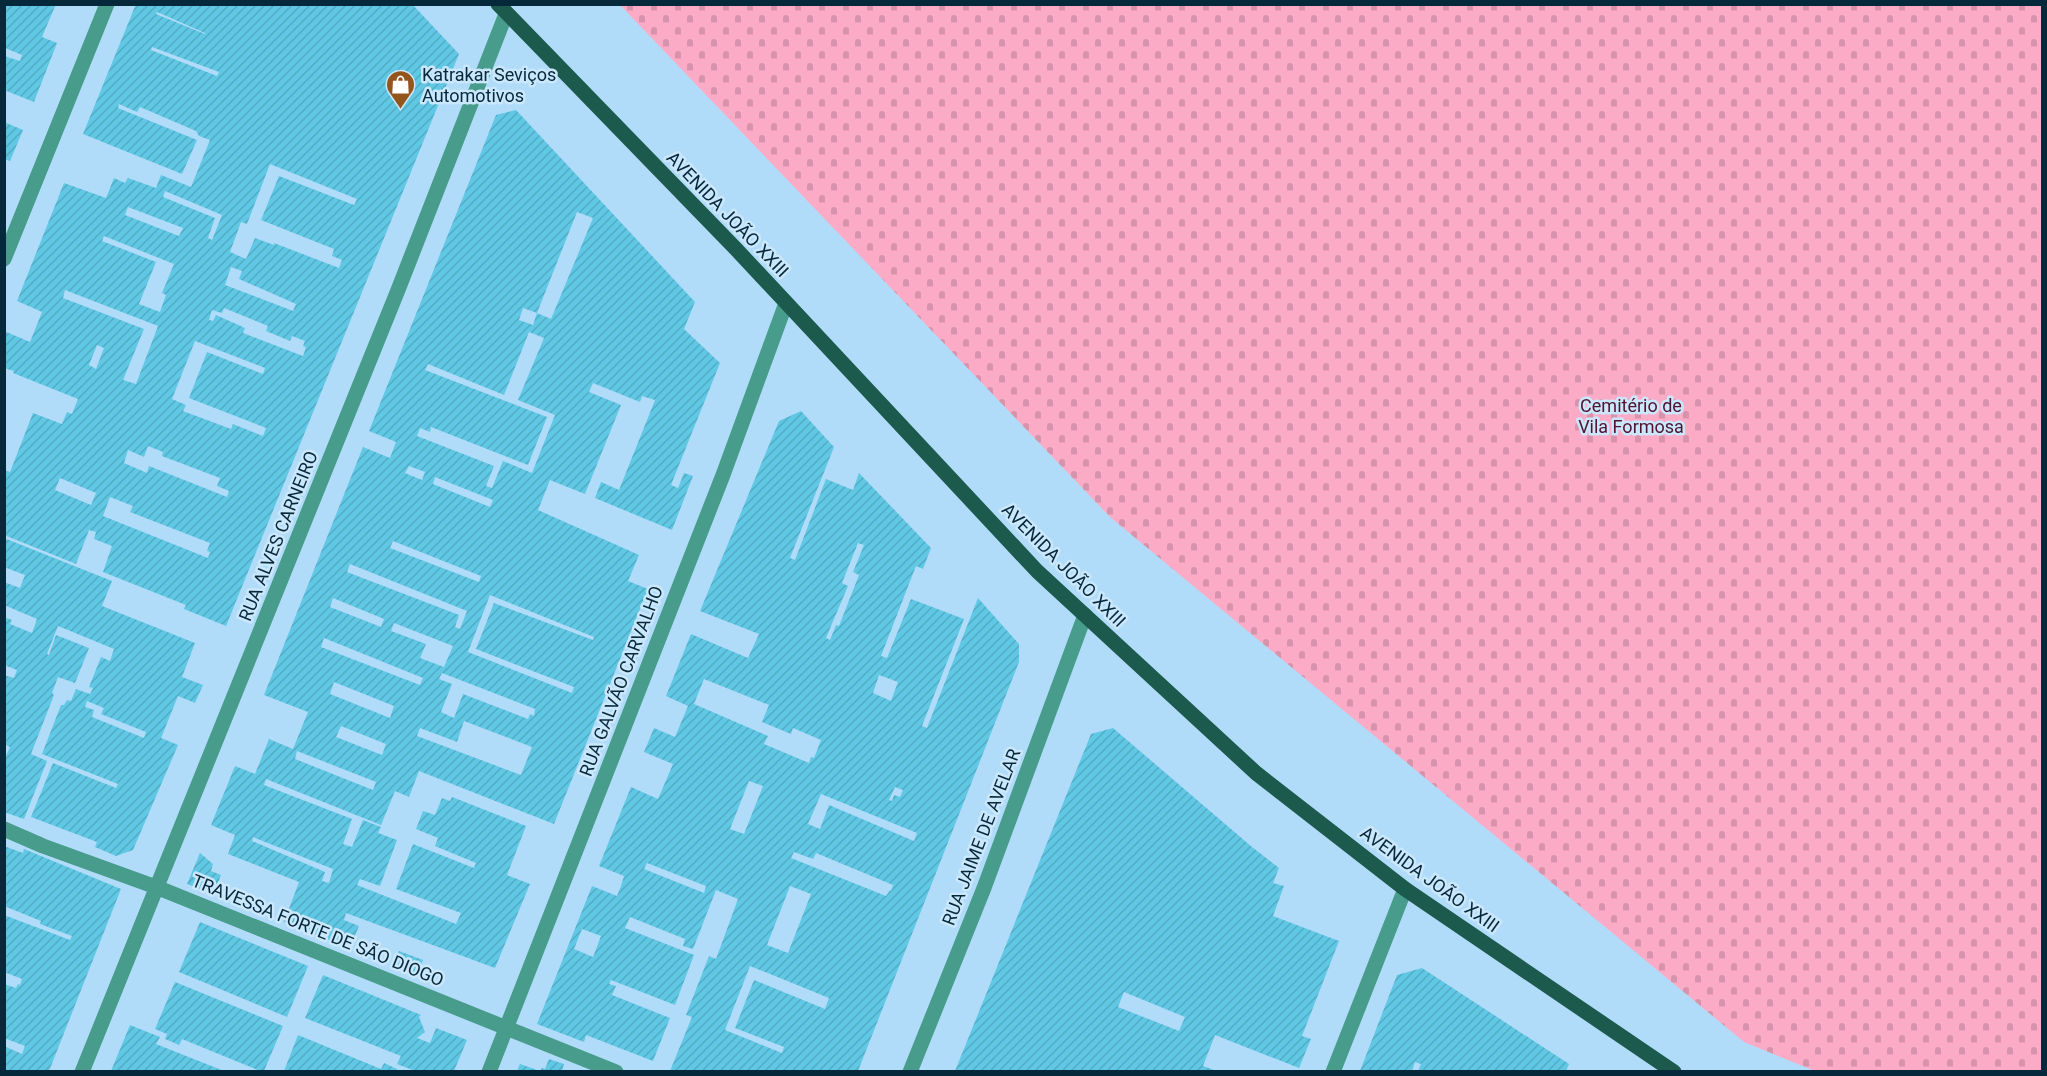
<svg xmlns="http://www.w3.org/2000/svg" width="2047" height="1076" viewBox="0 0 2047 1076" font-family="Roboto,sans-serif">
	<style>
		.cemetery { fill: url(#cemetery-stones) }
		.building { fill: url(#building-hatch); fill-rule: evenodd }
		.lines { fill: none; stroke-linecap: round; stroke-linejoin: round }
		.minor { stroke: #489c8b; stroke-width: 15 }
		.primary { stroke: #1d5a4e; stroke-width: 15 }
		.labels { text-anchor: middle; dominant-baseline: central; stroke-width: 5; stroke-linejoin: round; paint-order: stroke }
		.poi-label { font-size: 18px; fill: #06283b; stroke: #cae7fb; text-anchor: start }
		.street-label { font-size: 18px; fill: #06283b; stroke: #cae7fb }
		.park-label { font-size: 18px; fill: #52132f; stroke: #cae7fb }
	</style>
	<defs>
		<pattern id="cemetery-stones" width="16" height="16" patternUnits="userSpaceOnUse" patternTransform="scale(1.5)"><rect width="16" height="16" fill="#fcabc6"/><path d="M2 7V4a2 2 0 0 1 4 0v3zM10 15v-3a2 2 0 0 1 4 0v3z" fill="#d693ab"/></pattern>
		<pattern id="building-hatch" width="6" height="6" patternUnits="userSpaceOnUse" patternTransform="scale(1.5)"><rect width="6" height="6" fill="#60c8e4"/><path d="M-1 1l2-2M0 6l6-6M5 7l2-2" fill="none" stroke="#52acc4"/></pattern>
	</defs>
	<rect width="100%" height="100%" fill="#b0dcfa"/>
	<!-- cemetery -->
	<path class="cemetery" d="M620,5H2042V1071H1815L1744,1042L1110,517Z"/>
	<!-- building -->
	<path class="building" d="M5,4H56L42,37L57,43L34,102L4,90V56L20,61L22,55L5,48Z
		M136,4H206L210,6L211,4H412L459,54L226,626L184,609L186,605L103,572L112,546L94,539L96,532L89,530L76,564L4,535V470L10,472L33,413L62,424L67,412L72,414L78,399L13,373L14,371L4,368V331L30,342L42,312L17,301L64,183L106,198L114,178L125,183L128,178L156,188L161,175L191,187L210,140L199,136L196,131L140,107L137,112L119,104L118,108L197,140L182,174L83,134ZM157,12L205,33V34L156,14ZM152,47L219,72L217,76L151,50ZM270,164L357,199L354,205L279,176L261,220L334,249L332,256L342,260L339,268L274,243V245L255,238L246,259L230,252L241,222L247,224ZM165,191L222,215L212,240L208,238L215,218L163,197ZM128,207L183,228L179,236L125,215ZM104,236L174,264L162,293L166,295L160,312L139,304L156,262L102,241ZM231,267L242,271L239,279L296,304L293,311L225,285ZM65,290L158,326L136,384L123,380L144,329L63,298ZM224,308L268,326L266,331L290,341L292,336L305,341L303,346L306,347L303,356L243,333L245,328L216,315L213,321L209,320L212,310L222,313ZM195,341L265,368L263,374L207,352L189,398L266,428L263,436L233,424L231,429L183,411L186,405L172,399ZM97,345L104,348L96,369L89,365ZM148,446L163,452L162,456L220,478L217,486L229,491L227,497L149,466L147,473L124,463L128,450L144,457ZM60,478L96,493L91,505L55,490ZM110,497L133,506L130,512L210,543L207,551L210,552L208,558L103,516Z
		M516,110L695,302L684,329L720,363L671,485L678,488L684,473L693,476L672,530L595,498L601,482L619,490L655,400L642,396L640,402L593,383L589,392L621,405L585,494L550,480L538,510L639,555L628,581L648,589L554,824L419,771L409,797L395,791L381,825L266,779L264,785L352,819L343,844L352,847L363,820L381,827L378,833L397,840L380,886L360,879L357,885L456,924L461,913L396,889L413,844L474,868L476,863L435,846L438,838L416,829L423,811L435,815L442,798L450,801L452,797L526,826L507,875L530,884L495,968L346,913L344,920L359,926L350,948L284,922L299,882L228,854L235,835L211,825L235,766L255,774L269,739L293,749L308,712L264,695L363,447L390,458L396,442L369,431L496,115ZM577,212L593,218L551,319L537,313L533,325L519,320L523,308L537,313ZM529,332L544,338L518,400L555,415L532,473L503,461L492,488L486,486L494,466L417,436L420,428L430,432L431,427L528,465L547,417L425,370L428,364L504,395ZM409,466L425,472L422,480L405,473ZM435,477L493,500L490,507L433,484ZM393,541L481,576L479,582L390,548ZM350,564L467,611L460,629L455,627L459,615L347,572ZM490,595L594,637L593,640L494,603L476,649L574,687L572,693L468,652ZM333,598L384,619L381,627L330,607ZM394,623L453,646L444,667L420,658L426,644L391,631ZM324,638L423,678L420,685L321,647ZM442,673L535,709L534,716L530,714L528,719L463,694L454,718L441,712L452,684L439,679ZM334,682L394,706L390,718L330,694ZM464,721L532,747L521,775L417,736L420,728L457,742ZM341,726L386,744L382,755L336,737ZM297,751L376,782L373,790L295,759ZM253,837L333,869L329,883L322,881L325,872L252,841Z
		M4,122L23,130L10,161L4,159Z
		M801,411L834,447L790,558L795,560L826,479L853,490L859,473L931,548L923,569L916,566L881,656L887,658L911,599L964,619L922,726L927,728L978,598L1019,644V662L858,1071H670L692,1017L686,1015L709,956L716,959L738,899L716,890L693,949L683,946L685,939L630,917L625,928L694,955L675,1005L611,980L609,984L616,986L612,995L670,1018L653,1061L586,1035L584,1042L537,1024L592,886L617,896L621,886L624,876L599,866L631,787L658,799L673,764L644,752L654,728L675,737L688,706L666,696L691,634L748,658L759,634L700,611L779,421ZM858,543L864,545L853,572L859,575L839,626L836,625L830,640L826,638L848,586L842,583ZM879,675L898,682L891,701L873,693ZM704,679L769,705L762,722L791,734L793,728L821,740L814,758L811,757L809,763L764,744L768,736L694,704ZM749,781L763,786L744,834L730,829ZM895,787L903,790L900,797L894,795L892,801L889,800ZM821,794L917,833L914,841L829,805L820,829L808,824ZM794,852L813,859L816,853L893,885L891,891L890,890L886,896L791,858ZM647,863L706,886L704,893L644,869ZM790,886L811,894L788,953L767,945ZM582,929L601,936L593,957L574,949ZM750,966L829,998L825,1009L754,980L735,1028L784,1047L782,1053L725,1030Z
		M4,538L112,581L102,606L195,643L182,677L203,685L195,703L178,696L161,738L178,745L133,850L116,856L95,847L97,842L31,817L53,763L116,788L118,784L42,754L61,705H64L67,700L71,701L76,689L90,694L93,688L89,687L101,657L110,661L114,649L58,626L47,654L49,655L56,635L89,648L75,683L58,677L52,693L54,695L31,754L47,761L24,819L4,812V760L10,747L4,744V675L14,678L17,670L4,665V617L12,620L10,624L32,633L37,619L4,605V582L20,588L25,575L4,567ZM87,701L104,708L101,714L146,732L144,738L92,717L94,710L85,707Z
		M1113,728L1252,847L1279,868L1273,883L1284,886L1273,916L1339,941L1302,1036L1311,1039L1299,1068L1215,1035L1203,1066L1217,1071H955L1091,734ZM1124,992L1185,1017L1179,1031L1118,1007Z
		M4,846L23,853L24,849L121,889L49,1071H4V1046L22,1054L25,1046L4,1038V984L16,988L18,984L20,985L22,979L4,972V915L70,940L72,936L40,924L41,921L4,906Z
		M200,853L213,864L211,871L221,875L213,894L187,884Z
		M200,922L308,966L287,1017L179,972Z
		M399,951L423,960L417,975L393,966Z
		M1422,968L1569,1064L1566,1071H1418L1421,1064L1415,1062L1412,1071H1360L1397,975Z
		M323,975L421,1015L419,1017L425,1032L417,1038L430,1043L436,1028L467,1040L454,1071H415L397,1064L401,1056L305,1018Z
		M175,982L283,1026L264,1071H260L182,1039L179,1045L165,1039L167,1034L155,1029Z
		M130,1025L160,1037L156,1044L224,1071H111Z
		M298,1035L381,1069L384,1063L397,1069L396,1071H284Z
		M549,1059L564,1064L562,1071H540L542,1068L545,1069Z
		M520,1064L540,1071H517Z"/>
	<g class="lines">
		<!-- minor -->
		<path class="minor" d="M4,259L107,4
			M4,829L43,846L156,887L616,1072
			M82,1072L398,290L506,14
			M489,1072L723,475L786,303
			M910,1072L984,888L1085,615
			M1333,1072L1405,889"/>
		<!-- primary -->
		<path class="primary" d="M498,4L736,249L1037,571L1256,773L1405,889L1674,1072"/>
	</g>
	<!-- icons -->
	<defs>
		<symbol id="shop-pin" viewBox="-11 -11 22 30"><path d="M0 17L-7.5 6A9.5 9.5 0 1 1 7.5 6Z" fill="#94551d" stroke="#cae7fb"/><path d="M-5-2.5h2.3a2.7 3.5 0 0 1 5.4 0H5L5.5 6h-11ZM-1.5-2.5h3a1.5 2.3 0 0 0-3 0Z" fill="#fff"/></symbol>
	</defs>
	<g fill-rule="evenodd">
		<use href="#shop-pin" x="384" y="68" width="33" height="45"/>
	</g>
	<g class="labels">
		<!-- poi labels -->
		<g class="poi-label">
			<text x="422" y="74">Katrakar Seviços<tspan x="422" dy="21">Automotivos</tspan></text>
		</g>
		<!-- street labels -->
		<g class="street-label">
			<text transform="translate(728 214) rotate(46)">AVENIDA JOÃO XXIII</text>
			<text transform="translate(278 536) rotate(-68)">RUA ALVES CARNEIRO</text>
			<text transform="translate(1064 565) rotate(45)">AVENIDA JOÃO XXIII</text>
			<text transform="translate(621 681) rotate(-69)">RUA GALVÃO CARVALHO</text>
			<text transform="translate(981 837) rotate(-69)">RUA JAIME DE AVELAR</text>
			<text transform="translate(1430 879) rotate(36)">AVENIDA JOÃO XXIII</text>
			<text transform="translate(318 930) rotate(22)">TRAVESSA FORTE DE SÃO DIOGO</text>
		</g>
		<!-- park labels -->
		<g class="park-label">
			<text x="1631" y="405">Cemitério de<tspan x="1631" dy="21">Vila Formosa</tspan></text>
		</g>
	</g>
	<!-- border -->
	<rect width="2047" height="1076" fill="none" stroke="#06283b" stroke-width="12"/>
</svg>
